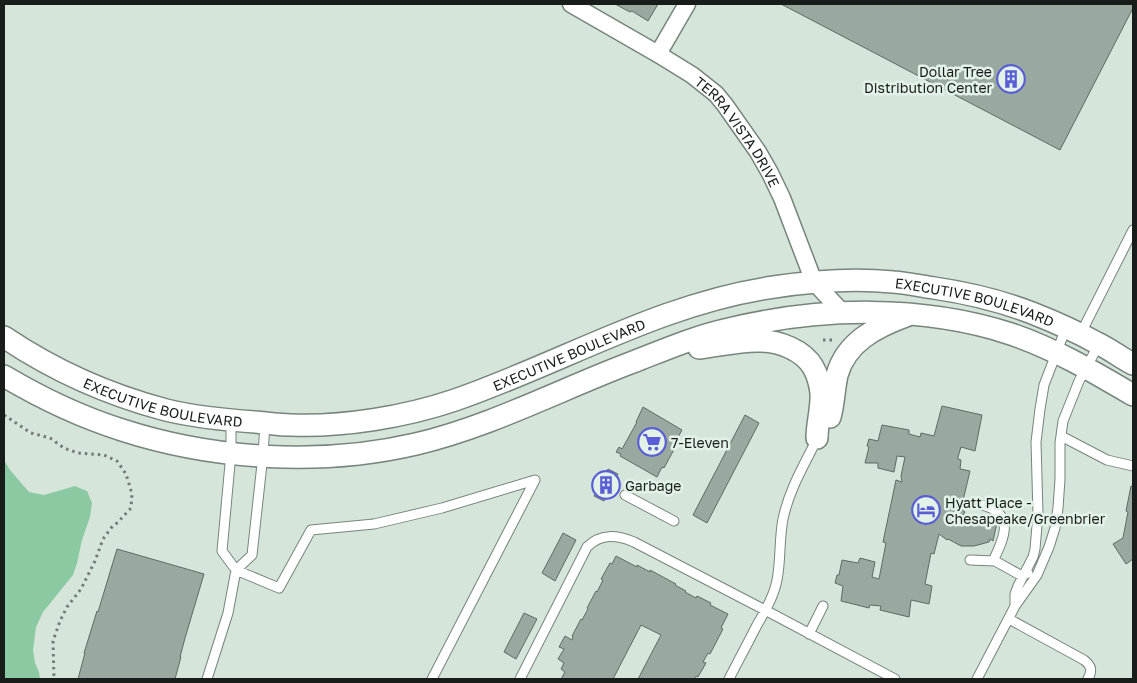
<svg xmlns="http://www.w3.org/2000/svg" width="1137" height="683" viewBox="0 0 1137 683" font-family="'Golos Text',sans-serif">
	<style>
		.water { fill: #8bc9a2 }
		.building { fill: #9aa99f; stroke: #5d6b62 }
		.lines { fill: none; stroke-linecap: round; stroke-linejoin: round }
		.service-casing { stroke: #77857c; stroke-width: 11 }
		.minor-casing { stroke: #77857c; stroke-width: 19 }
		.tertiary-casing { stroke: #77857c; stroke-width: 24 }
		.path { stroke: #717b74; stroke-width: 3; stroke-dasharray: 2.5 4; stroke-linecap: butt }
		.service { stroke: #fff; stroke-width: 9 }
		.minor { stroke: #fff; stroke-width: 16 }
		.tertiary { stroke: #fff; stroke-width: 21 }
		.labels { text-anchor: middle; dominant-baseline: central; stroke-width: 5; stroke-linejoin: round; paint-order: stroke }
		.poi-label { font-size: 14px; fill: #181d1a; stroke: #e2f2e7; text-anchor: start }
		.street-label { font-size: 14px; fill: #181d1a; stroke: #e2f2e7 }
	</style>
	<rect width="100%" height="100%" fill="#d5e5da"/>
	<!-- water -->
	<path class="water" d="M4,460L10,470L29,492L44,495L75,486L87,491L92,503L90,517L82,540L77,563L73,575L43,612L36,627L33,650L35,663L39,672L40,679H4Z"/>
	<!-- building -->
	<path class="building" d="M615,4H658L648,21L632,11L630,12Z
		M781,4H1133V8L1060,150Z
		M942,406L982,415L975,451L961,447L958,457V459L961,460L960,469L970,471L961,509L965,512L963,515H965L997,523L993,541L990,539L989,542L974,546H961L948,539L947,540L939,534L934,554L931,553L925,584L932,586L929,604L911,600L909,617L880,610L881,606L870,605L869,608L841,601L843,586L835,583L837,575H839L842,560L858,563L860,558L875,562L872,577L879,579L886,543L883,542L896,480L902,482L901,476L905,457L897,456L894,472L878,468V463H865L869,447L867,446L869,439L878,441L882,425L909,430V434L920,437L921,433L934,436Z
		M643,407L682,430L676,441L678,442L664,468L662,467L657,477L620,456L621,454L616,452L619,447L622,449L637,422H636Z
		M745,415L759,423L707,523L693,515Z
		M608,469L618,474L604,501L594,496Z
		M1131,486L1133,487V559L1126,564L1113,544L1123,538L1128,512L1126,511Z
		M563,533L576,540L555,581L542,573Z
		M117,549L204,574L185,638L180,657H181L175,679H78L85,653H84L97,611L98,612Z
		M616,556L637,567V565L650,572V570L676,584L675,585L686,591L685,592L696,598L697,596L711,603L710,605L728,614L721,628L723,629L710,654L708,653L703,662L706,663L698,677L696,676L694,679H638L661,635L641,625L613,679H561L565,672L561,669L564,663L558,659L564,649L559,647L565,636L572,640L573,637L572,636L581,619L582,620L588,609L587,608L596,591L597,592L603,580L601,579L610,563L612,564Z
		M524,613L537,619L516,659L504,652Z"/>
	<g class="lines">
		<defs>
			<path id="service" d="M1080,335L1133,230
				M231,420V453L222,551L236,570L279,588L311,530L374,524L442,508L535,480L432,679
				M1061,436L1107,460L1133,466
				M625,495L674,521
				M982,505C1016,514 1004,538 993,561
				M970,560L995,561L1022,576L1028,573
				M1015,606V594L1018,586L1033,557L1035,549L1038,514L1036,442L1040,409L1044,385L1066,328
				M1009,619L1084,660C1092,666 1092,671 1088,679
				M809,634L823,606
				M207,679L228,613L236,570L252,555L263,455L265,423
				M520,679L587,547C601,533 617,535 634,542L765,610L895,679
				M729,679C738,661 748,643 757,625C765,611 774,596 777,580C781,560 779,539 783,519C789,490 804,465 817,439
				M977,679L1015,606L1037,575L1049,547L1055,528L1058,508L1060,479V443L1063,421L1079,381L1099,344"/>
			<g id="minor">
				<path id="s1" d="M571,4L658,54L692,75L716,94L725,105L758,152L770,173L782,198L814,282L843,313"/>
				<path d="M658,54L687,4"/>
			</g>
			<g id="tertiary">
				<path id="s2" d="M4,337C53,370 109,395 166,410C195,417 225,420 255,422C267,423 279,425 291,425C343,427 405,417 455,400C562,363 661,303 774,287C813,281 854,278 893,282C907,283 921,286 934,288C968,293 1001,301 1032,313C1055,322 1077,332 1097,343C1110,349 1121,358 1133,364"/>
				<path d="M699,348C718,346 741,340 760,341C779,341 803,350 813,367C817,374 820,384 821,393C822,408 817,423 817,438"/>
				<path d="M4,376C41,398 81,417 122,430C215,460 322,466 416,444C492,426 561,389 633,362C664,350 696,336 729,329C819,307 923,305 1011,334C1055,349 1094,372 1133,395"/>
				<path d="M830,417C834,403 834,388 837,375C846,342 876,327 906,316"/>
			</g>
		</defs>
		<!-- service casing -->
		<use href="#service" class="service-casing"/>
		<!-- minor casing -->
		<use href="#minor" class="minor-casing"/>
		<!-- tertiary casing -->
		<use href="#tertiary" class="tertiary-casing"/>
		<!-- path -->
		<path class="path" d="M823,340H835
			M4,415L31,433L50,438L64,448L78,453L104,455L117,461L126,474L132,494L131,508L118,522L111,528L103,539L95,561L81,589L67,607L60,621L53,641L54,679"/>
		<!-- service -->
		<use href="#service" class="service"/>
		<!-- minor -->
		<use href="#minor" class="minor"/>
		<!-- tertiary -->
		<use href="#tertiary" class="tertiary"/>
	</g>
	<!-- icons -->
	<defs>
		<symbol id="building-ring" viewBox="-11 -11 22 22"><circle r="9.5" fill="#e2f2e7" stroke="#5a5ed6" stroke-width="1.5"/><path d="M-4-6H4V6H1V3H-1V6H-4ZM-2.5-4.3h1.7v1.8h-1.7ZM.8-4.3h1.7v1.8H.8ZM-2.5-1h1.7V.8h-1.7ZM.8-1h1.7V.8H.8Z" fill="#5a5ed6"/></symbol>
		<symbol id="supermarket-ring" viewBox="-11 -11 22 22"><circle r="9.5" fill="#e2f2e7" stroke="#5a5ed6" stroke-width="1.5"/><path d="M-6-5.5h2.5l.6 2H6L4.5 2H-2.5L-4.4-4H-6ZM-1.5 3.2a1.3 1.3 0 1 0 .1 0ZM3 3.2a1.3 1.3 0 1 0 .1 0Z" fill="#5a5ed6"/></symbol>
		<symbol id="hotel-ring" viewBox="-11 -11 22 22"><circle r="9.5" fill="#e2f2e7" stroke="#5a5ed6" stroke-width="1.5"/><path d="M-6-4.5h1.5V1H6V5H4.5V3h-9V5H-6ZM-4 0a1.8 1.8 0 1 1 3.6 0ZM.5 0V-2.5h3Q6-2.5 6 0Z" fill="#5a5ed6"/></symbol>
	</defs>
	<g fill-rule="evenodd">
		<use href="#building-ring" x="995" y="63" width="32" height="32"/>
		<use href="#supermarket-ring" x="636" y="426" width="32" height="32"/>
		<use href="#building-ring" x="590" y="469" width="32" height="32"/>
		<use href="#hotel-ring" x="910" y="494" width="32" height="32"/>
	</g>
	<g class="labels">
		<!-- poi labels -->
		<g class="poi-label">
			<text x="992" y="71" text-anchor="end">Dollar Tree<tspan x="992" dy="16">Distribution Center</tspan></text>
			<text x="671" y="442">7-Eleven</text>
			<text x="625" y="485">Garbage</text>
			<text x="945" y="502">Hyatt Place -<tspan x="945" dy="16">Chesapeake/Greenbrier</tspan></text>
		</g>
		<!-- street labels -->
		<g class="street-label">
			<text stroke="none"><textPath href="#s1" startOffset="214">TERRA VISTA DRIVE</textPath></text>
			<text stroke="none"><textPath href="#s2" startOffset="1014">EXECUTIVE BOULEVARD</textPath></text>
			<text stroke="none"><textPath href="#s2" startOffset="594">EXECUTIVE BOULEVARD</textPath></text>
			<text stroke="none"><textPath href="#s2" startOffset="174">EXECUTIVE BOULEVARD</textPath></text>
		</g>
	</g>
	<!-- border -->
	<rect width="1137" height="683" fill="none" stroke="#181d1a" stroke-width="10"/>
</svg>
